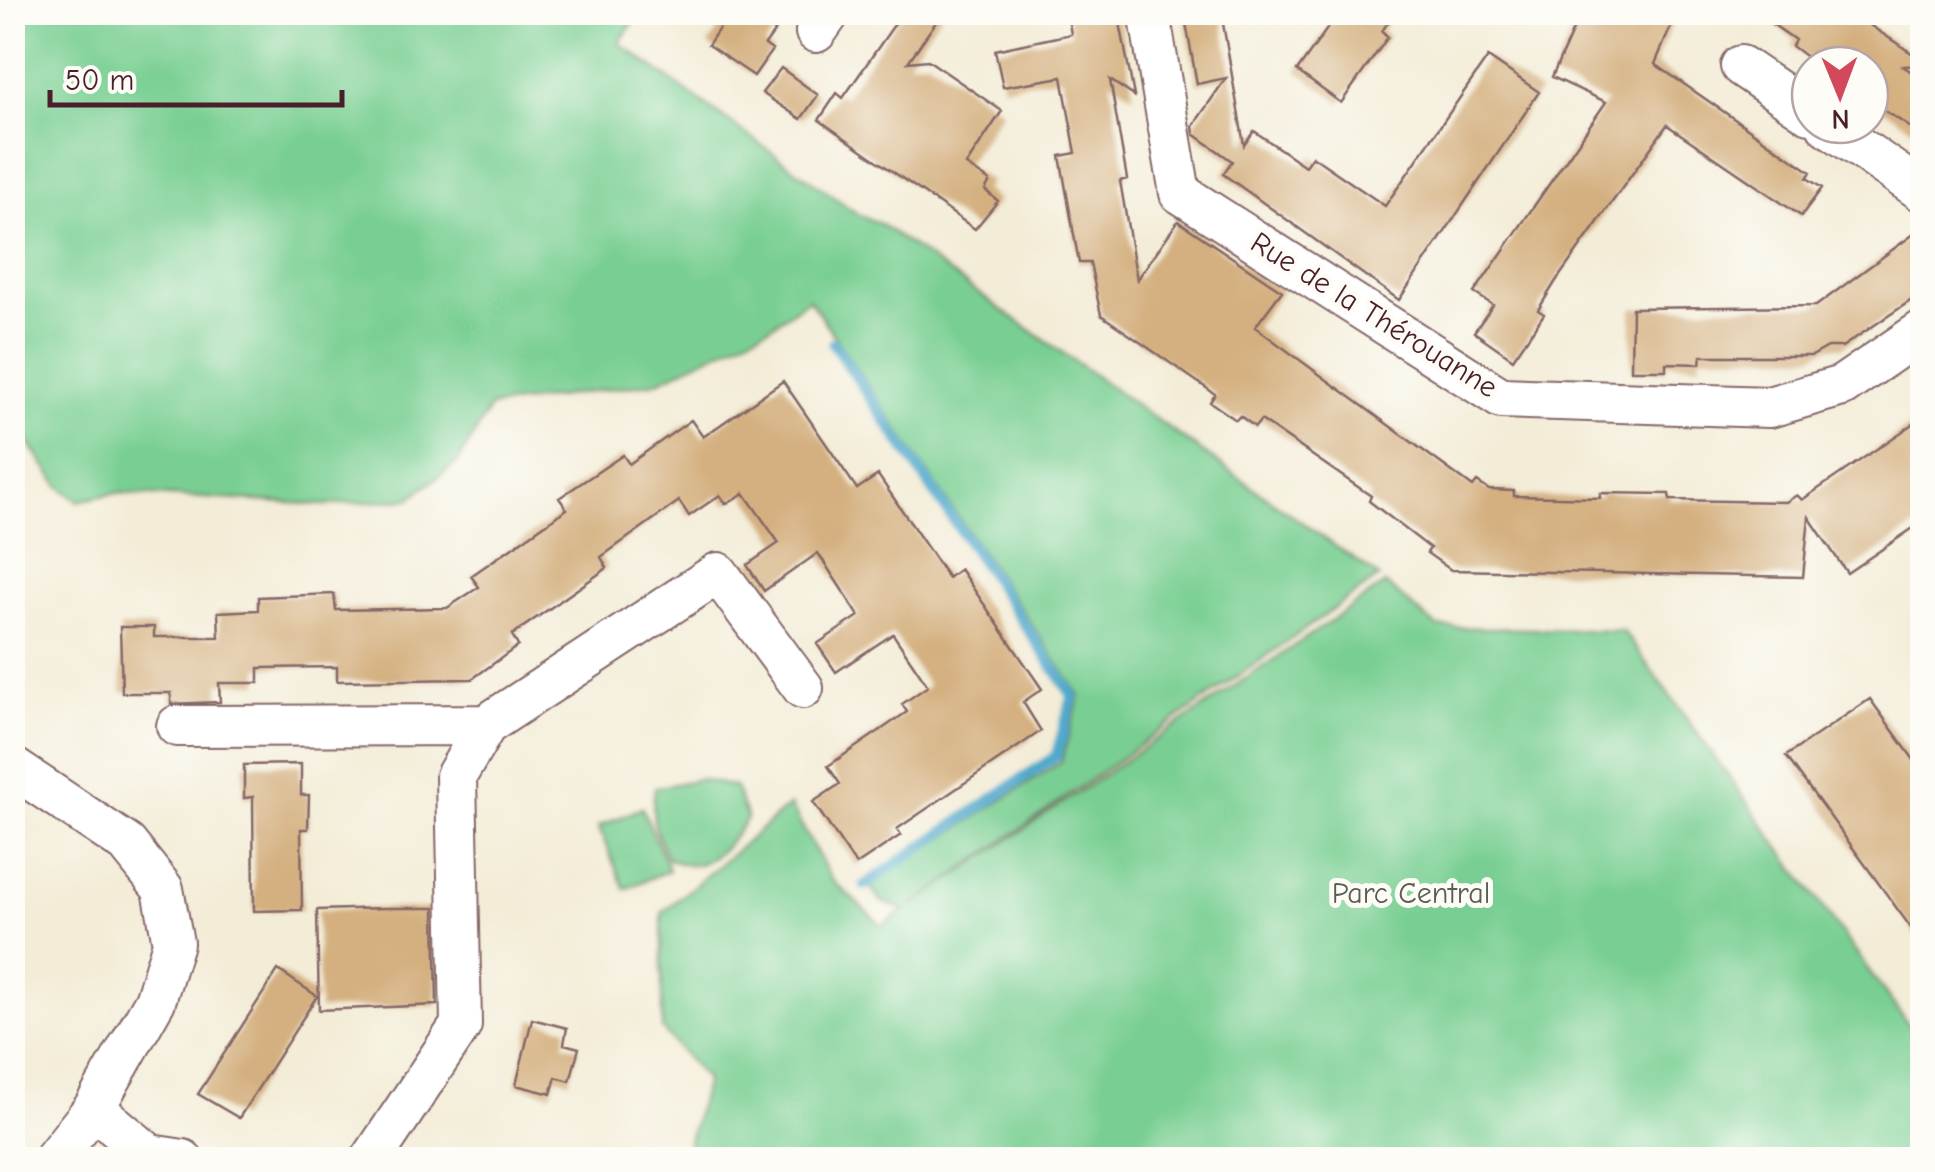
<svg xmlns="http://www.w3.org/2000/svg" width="1935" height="1172" viewBox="0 0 1935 1172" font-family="'Comic Neue',sans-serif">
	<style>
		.green { fill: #79cf93; stroke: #62775f; stroke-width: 2.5 }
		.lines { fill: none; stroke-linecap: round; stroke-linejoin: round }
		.stream { stroke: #4fa9cc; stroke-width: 11 }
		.building { fill: #d4b080 }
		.street-casing { stroke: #856767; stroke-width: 44 }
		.street { stroke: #fff; stroke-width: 40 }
		.labels { text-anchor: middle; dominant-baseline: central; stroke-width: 10; stroke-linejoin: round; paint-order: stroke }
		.street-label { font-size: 30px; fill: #4a1f2b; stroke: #fdfcf7 }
		.park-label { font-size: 30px; fill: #5a5d4f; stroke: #fdfcf7 }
	</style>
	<rect width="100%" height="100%" fill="#fdfcf7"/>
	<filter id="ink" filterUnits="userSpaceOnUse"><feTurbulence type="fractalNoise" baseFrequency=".01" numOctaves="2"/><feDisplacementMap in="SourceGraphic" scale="20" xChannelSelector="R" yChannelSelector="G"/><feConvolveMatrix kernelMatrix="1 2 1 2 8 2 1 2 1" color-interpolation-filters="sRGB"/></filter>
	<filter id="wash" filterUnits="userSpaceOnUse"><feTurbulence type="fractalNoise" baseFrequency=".0048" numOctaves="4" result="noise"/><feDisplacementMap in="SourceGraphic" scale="40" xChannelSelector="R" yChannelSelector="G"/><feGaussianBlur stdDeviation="2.25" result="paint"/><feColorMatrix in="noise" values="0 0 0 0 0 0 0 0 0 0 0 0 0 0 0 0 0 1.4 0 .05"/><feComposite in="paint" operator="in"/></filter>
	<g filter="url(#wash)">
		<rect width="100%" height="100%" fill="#f3ecd7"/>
		<!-- green -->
		<path class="green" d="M12,13H640L619,43L859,215L879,223L1379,577L911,906L1385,584L1437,627L1623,631L1922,1044V1159H684L706,1080L662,1029V913L790,805L832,880L882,926L905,910L882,902L869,886L1061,762L1080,696L809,299L771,326L656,382L490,407L458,462L409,499L325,505L116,493L78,501L60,487L23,435L13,429Z
			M699,779L735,787L747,818C735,836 716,863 692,865C685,866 675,861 668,859C655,831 650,820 655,788Z
			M642,808L669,870L625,889L598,827Z"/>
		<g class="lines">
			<!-- stream -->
			<path class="stream" d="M833,343L1073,696L1056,756L865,885"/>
		</g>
		<g id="blocks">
			<!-- building -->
			<path class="building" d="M730,12H764L780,24L765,45L772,50L754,76L708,45Z
				M903,12H943L908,62L928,60L1002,111L966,165L990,181L985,190L998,201L975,229L819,120L837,93L843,98Z
				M1067,12H1118L1134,96L1110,80L1127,179L1120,181L1137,280L1178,221L1282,291L1255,327L1473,487L1477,482L1489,490L1514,491V496L1600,498V493L1669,494L1670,500L1786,502L1797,495L1802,500L1922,418V522L1847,573L1809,517L1803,577L1451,570L1427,553L1430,548L1369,501L1371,496L1261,420L1255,427L1240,416L1236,420L1210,402L1215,394L1101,315L1090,263H1079L1060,156L1076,153L1062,77L1003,87L995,50L1071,34Z
				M1184,12H1221L1244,145L1254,131L1305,166L1312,156L1385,206L1488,57L1539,92L1399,300L1223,174L1232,161L1194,134L1193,126L1226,78L1197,84Z
				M1339,12H1395L1382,31L1388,37L1341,103L1297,71Z
				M1581,12H1677L1655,64L1811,172L1807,178L1822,188L1801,216L1667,125L1556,281L1538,310L1544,314L1513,359L1474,332L1493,305L1474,293L1606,102L1552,77Z
				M1755,12H1850L1922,60V65L1903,66L1922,79V135L1876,105L1870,114V65H1817L1792,46L1795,40Z
				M781,68L818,95L801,119L762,93Z
				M1922,228V293L1842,347H1828L1812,356H1701L1700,364L1666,363V370H1631L1632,308L1816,306Z
				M783,381L857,489L878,475L948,578L960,569L1042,689L1023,702L1041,731L897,829L901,835L856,865L813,802L840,784L828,766L907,712L902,704L928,686L893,634L836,672L817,644L859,616L818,553L764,591L747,565L779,543L744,493L726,504L720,495L689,516L679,501L601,557L607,568L512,635L518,646L472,679L337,681V667L259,668V683H219L220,702L171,704V693H122L120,627H154V637H219L218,612L258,610V597L334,594L336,610L447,608L479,587L471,576L567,509L559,498L623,455L629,464L691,420L703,437Z
				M1870,699L1922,771V943L1786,756Z
				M301,764V795H309L308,829H301L302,910L254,911L253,797L244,798V765Z
				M386,908H435L437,1005L319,1010L317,910Z
				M278,970L317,996L239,1118L198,1094Z
				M532,1019L567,1028L564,1044L579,1048L570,1081L556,1077L551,1094L516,1085Z"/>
		</g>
	</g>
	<g filter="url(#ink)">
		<use href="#blocks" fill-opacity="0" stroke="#856767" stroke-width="2.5"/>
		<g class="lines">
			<defs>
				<path id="street" d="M1149,12L1180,193L1501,398L1769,407L1842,386L1922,331
					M816,32L830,12
					M1741,66L1810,113
					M1827,125L1922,191
					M177,726L486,725
					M12,767L127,844L163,889L173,943L155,1001L94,1108L53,1160
					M94,1108L150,1155L183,1160
					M371,1160L461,1025L456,776L486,725L718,573L803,688"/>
			</defs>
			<!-- street casing -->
			<use href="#street" class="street-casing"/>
			<!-- street -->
			<use href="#street" class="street"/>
		</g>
	</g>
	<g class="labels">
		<!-- street labels -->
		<g class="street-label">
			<text transform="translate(1374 315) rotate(32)">Rue de la Thérouanne</text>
		</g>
		<!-- park labels -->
		<g class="park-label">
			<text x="1411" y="893">Parc Central</text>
		</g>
	</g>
	<!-- margin -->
	<rect width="1935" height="1172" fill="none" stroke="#fdfcf7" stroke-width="50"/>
	<!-- north arrow -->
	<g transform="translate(1840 95) rotate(179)"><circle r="48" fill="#fdfcf7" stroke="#b5a4a5" stroke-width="2.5"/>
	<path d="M0-8L18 38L0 25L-18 38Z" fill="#d1495b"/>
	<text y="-15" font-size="28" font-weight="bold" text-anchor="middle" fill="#4a1f2b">N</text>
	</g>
	<!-- scale -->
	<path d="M50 90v15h292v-15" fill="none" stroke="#4a1f2b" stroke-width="5"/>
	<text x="65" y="90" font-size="30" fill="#4a1f2b" stroke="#fdfcf7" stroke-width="8" paint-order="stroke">50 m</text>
</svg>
